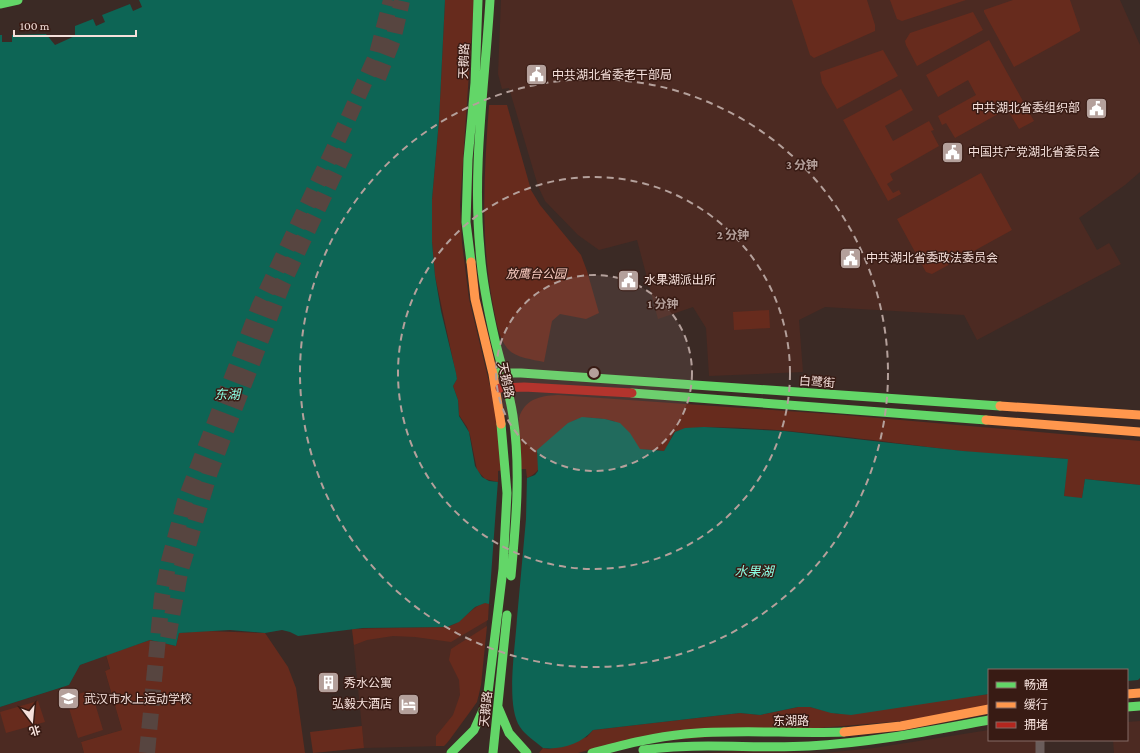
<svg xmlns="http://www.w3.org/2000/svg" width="1140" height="753" viewBox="0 0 1140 753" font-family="'Crimson Pro','Noto Sans SC',serif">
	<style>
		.built { fill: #4c2a22 }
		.green { fill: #672b1d }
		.water { fill: #0d6555 }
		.pier { fill: #3b2a25 }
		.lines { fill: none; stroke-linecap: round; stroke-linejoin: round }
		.highway-tunnel { stroke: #574540; stroke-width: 16; stroke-dasharray: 16 8; stroke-linecap: butt }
		.street { stroke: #6a5d5b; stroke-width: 9 }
		.fast { stroke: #63d668; stroke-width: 9 }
		.slow { stroke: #ff974d; stroke-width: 9 }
		.jam { stroke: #b3261e; stroke-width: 9 }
		.ring { fill: none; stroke: #b4a09b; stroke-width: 2; stroke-dasharray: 7 5 }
		.labels { text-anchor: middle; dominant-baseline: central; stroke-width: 3; stroke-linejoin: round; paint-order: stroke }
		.street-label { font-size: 12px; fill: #f5e0db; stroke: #381b14 }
		.poi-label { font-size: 12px; fill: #f5e0db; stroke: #381b14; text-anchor: start }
		.park-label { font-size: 12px; font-style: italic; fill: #fbcdc2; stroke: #381b14 }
		.water-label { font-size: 13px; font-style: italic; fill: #8bfae0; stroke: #381b14 }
		.centre { fill: #b4a09b; stroke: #381b14; stroke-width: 2 }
		.ring-label { font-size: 12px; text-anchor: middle; font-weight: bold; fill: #b4a09b; stroke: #381b14; stroke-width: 3; stroke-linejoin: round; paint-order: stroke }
	</style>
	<rect width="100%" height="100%" fill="#3b2a25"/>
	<!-- built -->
	<path class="built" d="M501,0H1120L1140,45V172L1125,185L1079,218L1097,250L1109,243L1121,264L977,340L964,315L825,307L799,320L803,372L709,376L706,328L693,307L658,319L637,240L599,250L578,235L545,201L538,186L509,88L502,89L498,74Z
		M489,602L479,695L473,708L449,741L442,746L364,748L352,629L383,627Z
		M106,655L110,670L105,671L122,730L81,742L84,753H0V707L69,685L80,665Z
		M1140,721V753H1114L1113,740H1127V722Z
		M989,730V740H1037V753H700L748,750L824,753L874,748Z"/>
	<!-- green -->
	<path class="green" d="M445,0H474L460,205L462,243L469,299L496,411L503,470L498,471V482L485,479L477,470L470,435L467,427L459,415L458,400L453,386L457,379L435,276L432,242V199L439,120Z
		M792,0H867L875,25V31L814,58L810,55Z
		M890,0H966L902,21L897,19Z
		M1013,0H1070L1080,29V31L1014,67L984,12V10Z
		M973,12L983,30L917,66L906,45L905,41L910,33Z
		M989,40L1034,121L1019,129L1007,109L955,138L946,123L942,125L938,116L976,95L968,80L938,97L926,75Z
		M883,50L898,76L837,109L822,83L820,72Z
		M901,89L913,110L885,126L893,141L929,121L934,130L931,131L939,146L890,174L893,180L887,184L893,193L899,190L901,194L888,201L843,120Z
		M489,105H507L531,190L540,205L581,255L587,271L599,313L586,319L560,314L552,321L544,362C532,359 515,358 507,348C498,337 496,319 493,305C480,236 484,174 489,105Z
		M981,173L1012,230L932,274L926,272L897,219Z
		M769,310L770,328L734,330L733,312Z
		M558,395L844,415L1140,441V485L1085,479L1082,499L1064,496L1067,459C1032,456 996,455 961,451C920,447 693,413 673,434L667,447L664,451L639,449L614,421C565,411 567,424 544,461C538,470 536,474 527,478L526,469H520L519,418C525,399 539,396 558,395Z
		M489,602L488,620L451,642L415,637L393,636L367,640L354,645L352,629L447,627C464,623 472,604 489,602Z
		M487,626L481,685L477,702L447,743L444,746H436V736L453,715L460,695L459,680L449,660L451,649Z
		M206,631L265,633L288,667L296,688L305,753H84L81,742L122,730L105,671L110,669L106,655L150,640L176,646L179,633Z
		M91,690L103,730L78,738L66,698Z
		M989,694V706L903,721L603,746L578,753H539L543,748L549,749L587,737L593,730L740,713L760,715L798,707H810L838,714Z
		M38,701L45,722L6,733L0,712Z
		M362,726L364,748L313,753L310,732Z"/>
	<!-- water -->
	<path class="water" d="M139,0H445L439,120L432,199V242L435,276L441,311L456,373L457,379L453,386L458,400L459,416L469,432L475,466L482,477L489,481L498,482L527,478L535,475L538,471L537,450L568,423L582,417L605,419L620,423L630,433L640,449L664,451L675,432L685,428L704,427L784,431L963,451L1068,459L1064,496L1082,498L1085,479L1140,485V678L1138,680L1127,681V670H989V694L851,715L831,713L810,707H798L760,715L740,713L593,730C581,744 561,750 543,748C536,742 525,735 520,727C505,705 516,644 517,617L514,610L485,603L475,607L459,622L447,627L363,628L298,636L290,632L282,630L265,633L230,630L179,633L176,646L150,640L80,665L69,685L0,707V35H2V42H12V35L46,34L55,45L75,36V26L93,19L96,26L105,22L102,15L130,4L133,11L142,7Z"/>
	<!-- pier -->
	<path class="pier" d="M527,476L526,519L517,618H515L513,612L489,604L498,480Z"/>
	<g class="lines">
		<!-- highway-tunnel -->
		<path class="highway-tunnel" d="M378,78L393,40L402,1
			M168,638L180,573L210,472L283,283L348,145
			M147,753L162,597L169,561L185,501L259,307L347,121L377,54L391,0"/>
		<!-- street -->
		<path class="street" d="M1040,740V753"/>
		<!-- fast -->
		<path class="fast" d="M490,0C485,83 472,167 480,250C482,280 488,310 495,340C501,365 509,390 513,416C521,469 516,523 511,576
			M0,4L18,0
			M471,262L466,222L468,159L475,83L478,0
			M497,373H521L1000,406
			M632,393L986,420
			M498,707L509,733L527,753
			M1127,707L1140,706
			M643,750C699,742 753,749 809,746C870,743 929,731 989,720
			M451,753L474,730L487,701L503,569L507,493L501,424
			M493,753L507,615
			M592,753C623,745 653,737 685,734C738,729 791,734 844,732"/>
		<!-- slow -->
		<path class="slow" d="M471,262L475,299L493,374L501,424
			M1000,406L1140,415
			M986,420L1140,432
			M1127,694L1140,693
			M844,732L901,726L989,709"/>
		<!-- jam -->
		<path class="jam" d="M500,388L524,387L632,393"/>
	</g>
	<!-- distance rings -->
	<circle cx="594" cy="373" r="98" fill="#b4a09b" fill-opacity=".12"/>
	<g class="ring">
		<circle cx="594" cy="373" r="98"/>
		<circle cx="594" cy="373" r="196"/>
		<circle cx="594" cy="373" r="294"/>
	</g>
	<!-- icons -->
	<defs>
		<symbol id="civic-square" viewBox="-11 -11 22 22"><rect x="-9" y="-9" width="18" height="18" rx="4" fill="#b4a09b" stroke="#381b14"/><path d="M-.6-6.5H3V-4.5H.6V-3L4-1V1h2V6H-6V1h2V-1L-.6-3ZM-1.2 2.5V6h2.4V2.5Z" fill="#fff"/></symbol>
		<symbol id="building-square" viewBox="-11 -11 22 22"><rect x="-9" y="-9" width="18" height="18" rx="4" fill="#b4a09b" stroke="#381b14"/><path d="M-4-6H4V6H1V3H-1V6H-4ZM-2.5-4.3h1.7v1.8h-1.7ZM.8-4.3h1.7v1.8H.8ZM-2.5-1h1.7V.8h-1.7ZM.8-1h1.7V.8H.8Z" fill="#fff"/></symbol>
		<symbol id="university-square" viewBox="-11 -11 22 22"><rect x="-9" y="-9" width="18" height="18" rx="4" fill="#b4a09b" stroke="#381b14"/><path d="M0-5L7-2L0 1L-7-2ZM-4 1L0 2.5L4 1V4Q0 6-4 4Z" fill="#fff"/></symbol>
		<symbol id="hotel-square" viewBox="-11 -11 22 22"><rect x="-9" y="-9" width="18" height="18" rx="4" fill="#b4a09b" stroke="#381b14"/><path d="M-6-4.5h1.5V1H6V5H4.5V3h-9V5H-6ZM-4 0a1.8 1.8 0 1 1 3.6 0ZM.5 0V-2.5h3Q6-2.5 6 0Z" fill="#fff"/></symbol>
	</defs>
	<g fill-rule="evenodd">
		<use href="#civic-square" x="524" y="62" width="25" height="25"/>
		<use href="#civic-square" x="1084" y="96" width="25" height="25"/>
		<use href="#civic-square" x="940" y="140" width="25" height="25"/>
		<use href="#civic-square" x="838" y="246" width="25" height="25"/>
		<use href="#civic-square" x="616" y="268" width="25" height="25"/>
		<use href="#building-square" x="316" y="670" width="25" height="25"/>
		<use href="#university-square" x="56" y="686" width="25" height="25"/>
		<use href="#hotel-square" x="396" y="692" width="25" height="25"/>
	</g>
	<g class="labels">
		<!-- street labels -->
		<g class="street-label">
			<text transform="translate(464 61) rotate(-88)">天鹅路</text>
			<text transform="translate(506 380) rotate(78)">天鹅路</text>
			<text transform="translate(817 382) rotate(4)">白鹭街</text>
			<text transform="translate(486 709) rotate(-84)">天鹅路</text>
			<text x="791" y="721">东湖路</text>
		</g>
		<!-- poi labels -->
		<g class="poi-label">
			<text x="552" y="75">中共湖北省委老干部局</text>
			<text x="1080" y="108" text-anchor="end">中共湖北省委组织部</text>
			<text x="968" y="152">中国共产党湖北省委员会</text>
			<text x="866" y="258">中共湖北省委政法委员会</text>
			<text x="644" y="280">水果湖派出所</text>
			<text x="344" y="683">秀水公寓</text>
			<text x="84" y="699">武汉市水上运动学校</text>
			<text x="392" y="704" text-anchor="end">弘毅大酒店</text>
		</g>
		<!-- park labels -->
		<g class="park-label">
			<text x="536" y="274">放鹰台公园</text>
		</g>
		<!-- water labels -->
		<g class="water-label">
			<text x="227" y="394">东湖</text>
			<text x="754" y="571">水果湖</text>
		</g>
	</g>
	<circle cx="594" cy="373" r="6" class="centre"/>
	<g class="ring-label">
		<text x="802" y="169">3 分钟</text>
		<text x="733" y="239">2 分钟</text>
		<text x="663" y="308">1 分钟</text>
	</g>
	<!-- legend -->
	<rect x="988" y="669" width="140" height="72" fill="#381b14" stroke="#846a64"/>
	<rect x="996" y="682" width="20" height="6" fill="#63d668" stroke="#846a64"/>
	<text x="1024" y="689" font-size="12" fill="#f5e0db">畅通</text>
	<rect x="996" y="702" width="20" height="6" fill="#ff974d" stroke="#846a64"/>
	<text x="1024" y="709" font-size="12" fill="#f5e0db">缓行</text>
	<rect x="996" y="722" width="20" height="6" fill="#b3261e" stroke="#846a64"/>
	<text x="1024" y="729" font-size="12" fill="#f5e0db">拥堵</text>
	<!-- north arrow -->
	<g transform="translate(32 721) rotate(164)" stroke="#381b14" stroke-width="3" paint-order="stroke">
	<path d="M0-3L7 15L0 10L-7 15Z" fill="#f5e0db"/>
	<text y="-6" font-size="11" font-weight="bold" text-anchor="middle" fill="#f5e0db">北</text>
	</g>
	<!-- scale -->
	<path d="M14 30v6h122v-6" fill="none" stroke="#f5e0db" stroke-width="2"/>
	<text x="20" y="30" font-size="12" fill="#f5e0db" stroke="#381b14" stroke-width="3" paint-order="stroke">100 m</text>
</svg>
